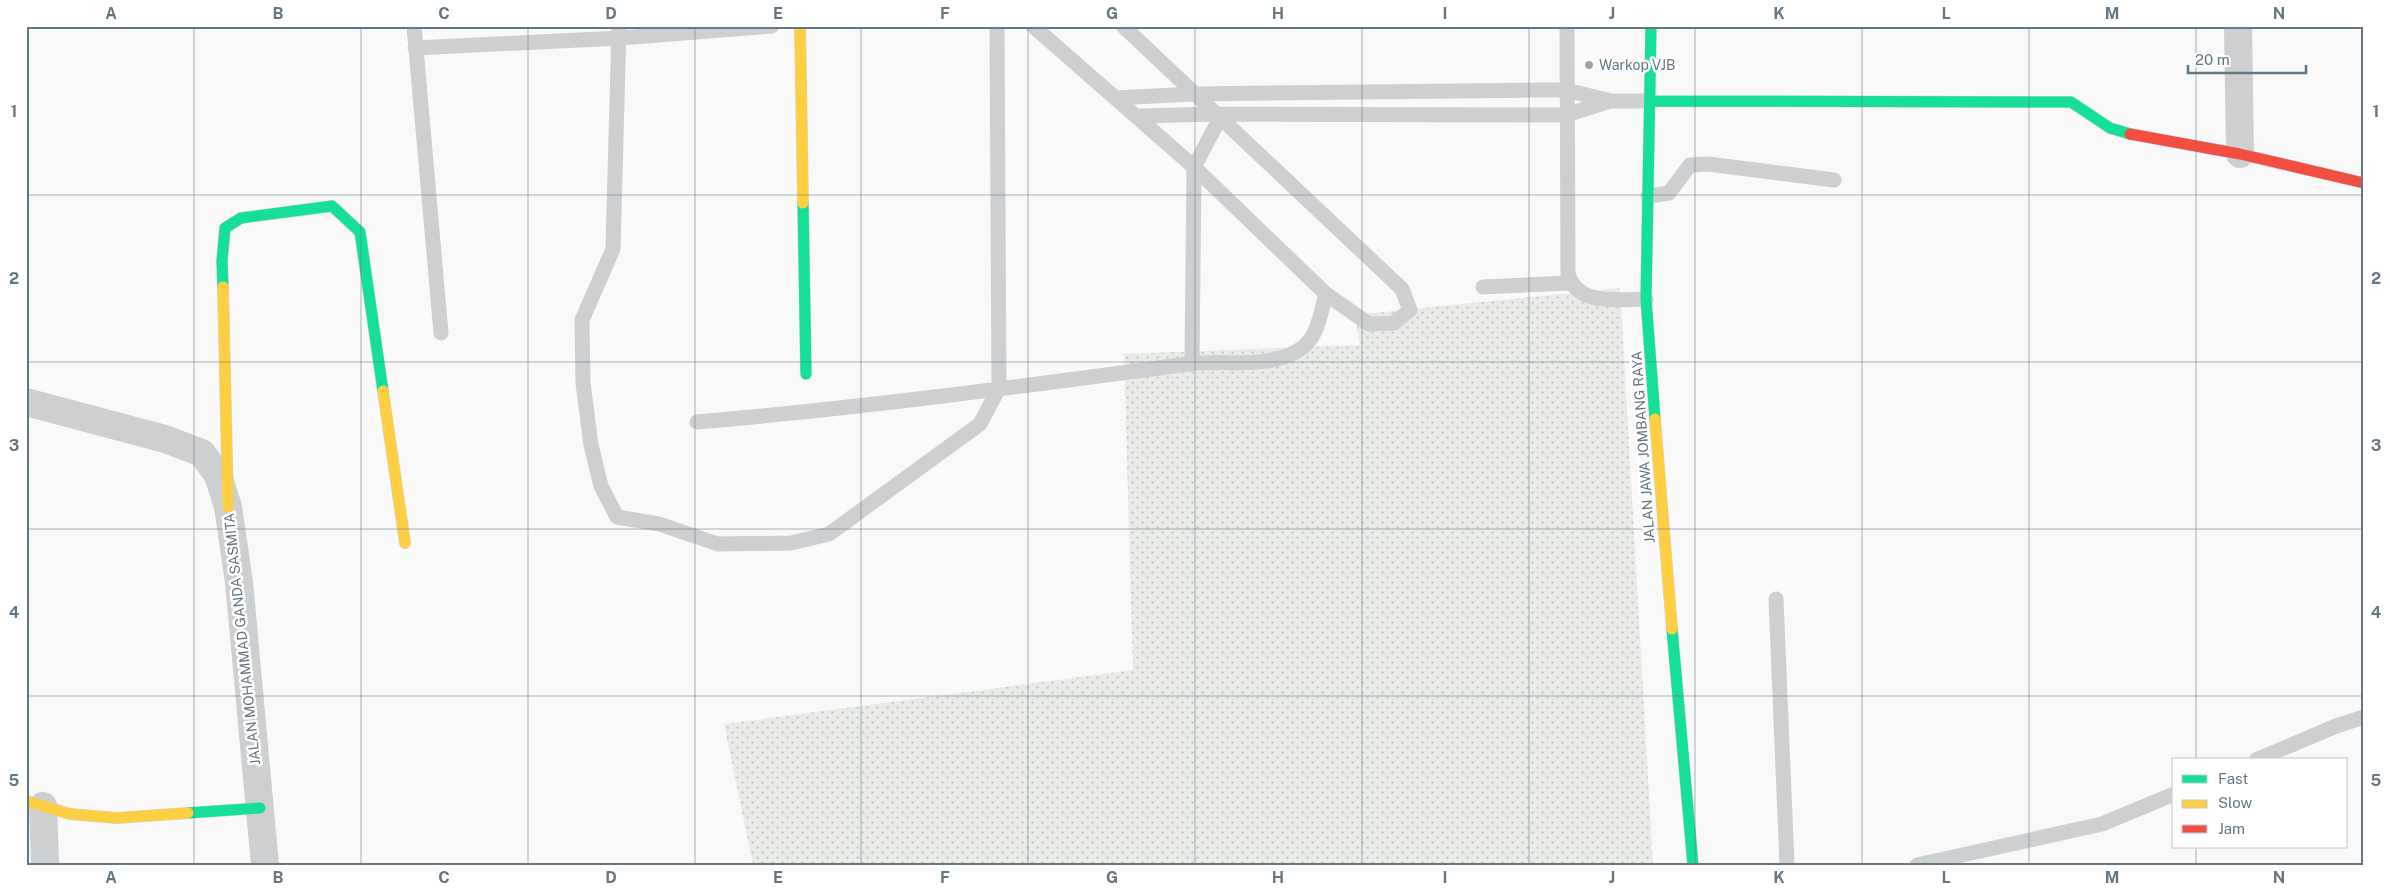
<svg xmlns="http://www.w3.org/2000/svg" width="2390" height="891" viewBox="0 0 2390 891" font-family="'Public Sans',sans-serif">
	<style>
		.grass { fill: url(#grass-dots) }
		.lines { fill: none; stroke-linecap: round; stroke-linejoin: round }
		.fast-casing { stroke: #d5d6d7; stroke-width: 12 }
		.slow-casing { stroke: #d5d6d7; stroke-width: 12 }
		.jam-casing { stroke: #d5d6d7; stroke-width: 12 }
		.lane { stroke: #cecfd0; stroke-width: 15 }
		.street { stroke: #cecfd0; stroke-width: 28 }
		.fast { stroke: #16e098; stroke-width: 11 }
		.slow { stroke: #ffcf43; stroke-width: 11 }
		.jam { stroke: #f24e42; stroke-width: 11 }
		.grid { fill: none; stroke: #657683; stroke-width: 1; stroke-opacity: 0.55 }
		.poi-dot { fill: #99a4ac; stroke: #fff; stroke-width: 2 }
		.labels { text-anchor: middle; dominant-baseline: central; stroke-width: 5; stroke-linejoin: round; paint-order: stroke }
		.poi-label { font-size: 14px; fill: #657683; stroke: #fff; text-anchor: start }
		.street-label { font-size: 14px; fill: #657683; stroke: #fff }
		.neatline { fill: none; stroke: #657683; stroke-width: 2 }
		.grid-label { font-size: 16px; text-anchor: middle; font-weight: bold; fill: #657683 }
	</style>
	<defs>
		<pattern id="grass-dots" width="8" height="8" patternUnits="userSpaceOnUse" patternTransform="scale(1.25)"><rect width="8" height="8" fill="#e8ebe6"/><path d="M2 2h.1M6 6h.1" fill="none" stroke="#c0c3c0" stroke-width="1.8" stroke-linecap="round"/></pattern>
	</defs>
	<rect width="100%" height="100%" fill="#f9f9f9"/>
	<!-- grass -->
	<path class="grass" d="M1620,288L1653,865H753L724,724L1133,670L1124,354L1360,345L1355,315Z"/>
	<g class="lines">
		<defs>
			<path id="fast" d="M1651,26L1646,299L1655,419
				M1650,101L2071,102L2110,128L2130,134
				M803,203L806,374
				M223,287L222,261L225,228L241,218L332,206L360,232L383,391
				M1672,629L1693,865
				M188,813L260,808"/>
			<path id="slow" d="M800,26L803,203
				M223,287L228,507
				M383,391L405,543
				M1655,419L1672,629
				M26,801L70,814L117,818L188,813"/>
			<path id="jam" d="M2130,134L2240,154L2364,183"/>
		</defs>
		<!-- fast casing -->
		<use href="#fast" class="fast-casing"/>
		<!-- slow casing -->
		<use href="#slow" class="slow-casing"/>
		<!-- jam casing -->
		<use href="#jam" class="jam-casing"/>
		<!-- lane -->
		<path class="lane" d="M414,26L441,333
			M619,26L613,249L582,320L583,383L591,445L601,486L617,517L659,524L718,544L791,543L829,534L980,424L999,388L997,26
			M1033,26L1194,167L1326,294L1369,324L1394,323L1410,310L1402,289L1123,26
			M1567,26L1568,274C1578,307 1619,299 1646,299
			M415,48L620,38L772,26
			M1115,98L1194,94L1540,90H1566L1611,101H1650
			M1138,116L1215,114L1566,115L1610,101
			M1648,196L1669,193L1690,165L1708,164L1834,180
			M1483,287L1570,283
			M1192,364L1194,167L1220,118
			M697,422C861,408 1025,386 1188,364C1226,359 1265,370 1299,350C1318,339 1320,314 1326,294
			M1776,599L1787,865
			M2256,760L2336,726L2364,717
			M1917,865L2102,824L2174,794"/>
		<!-- street -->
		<path class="street" d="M2238,26L2240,154
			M26,402L165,439L202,453L218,475L228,507L239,582L265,865
			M43,806L45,865"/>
		<!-- fast -->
		<use href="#fast" class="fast"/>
		<!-- slow -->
		<use href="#slow" class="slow"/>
		<!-- jam -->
		<use href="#jam" class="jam"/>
	</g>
	<!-- grid -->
	<path class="grid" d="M194,26V865M361,26V865M528,26V865M695,26V865M861,26V865M1028,26V865M1195,26V865M1362,26V865M1529,26V865M1695,26V865M1862,26V865M2029,26V865M2196,26V760M26,195H2364M26,362H2364M26,529H2364M26,696H2364M2196,847V865"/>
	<!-- markers -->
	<circle class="poi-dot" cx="1589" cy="65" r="5"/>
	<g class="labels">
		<!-- poi labels -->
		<g class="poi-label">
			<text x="1599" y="65">Warkop VJB</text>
		</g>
		<!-- street labels -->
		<g class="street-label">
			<text transform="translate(1643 447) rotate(-94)">JALAN JAWA JOMBANG RAYA</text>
			<text transform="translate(242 639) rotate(-96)">JALAN MOHAMMAD GANDA SASMITA</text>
		</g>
	</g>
	<!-- border -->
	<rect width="2390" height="891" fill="none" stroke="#ffffff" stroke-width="55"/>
	<!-- legend -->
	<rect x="2172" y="758" width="175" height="90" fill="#ffffff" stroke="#c1c8cd"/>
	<rect x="2182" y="775" width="25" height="8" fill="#16e098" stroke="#c1c8cd"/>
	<text x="2218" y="784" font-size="15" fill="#657683">Fast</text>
	<rect x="2182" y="800" width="25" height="8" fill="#ffcf43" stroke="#c1c8cd"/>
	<text x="2218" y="808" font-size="15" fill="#657683">Slow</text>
	<rect x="2182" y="825" width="25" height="8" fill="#f24e42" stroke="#c1c8cd"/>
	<text x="2218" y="834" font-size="15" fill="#657683">Jam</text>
	<!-- scale -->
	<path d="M2188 65v8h118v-8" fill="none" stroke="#657683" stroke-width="2.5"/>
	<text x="2195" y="65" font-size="15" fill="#657683" stroke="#ffffff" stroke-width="4" paint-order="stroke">20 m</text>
	<rect x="28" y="28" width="2334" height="836" class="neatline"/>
	<g class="grid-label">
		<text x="111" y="19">A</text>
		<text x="278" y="19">B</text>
		<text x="444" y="19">C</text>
		<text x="611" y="19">D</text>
		<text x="778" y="19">E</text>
		<text x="945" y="19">F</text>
		<text x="1112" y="19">G</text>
		<text x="1278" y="19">H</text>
		<text x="1445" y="19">I</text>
		<text x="1612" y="19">J</text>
		<text x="1779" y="19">K</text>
		<text x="1946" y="19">L</text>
		<text x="2112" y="19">M</text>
		<text x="2279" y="19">N</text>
		<text x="14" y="117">1</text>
		<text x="2376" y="117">1</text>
		<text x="14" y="284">2</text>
		<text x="2376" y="284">2</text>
		<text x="14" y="451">3</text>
		<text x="2376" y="451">3</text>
		<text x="14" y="618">4</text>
		<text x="2376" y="618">4</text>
		<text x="14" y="786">5</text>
		<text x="2376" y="786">5</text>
		<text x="111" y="883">A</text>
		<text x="278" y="883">B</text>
		<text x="444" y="883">C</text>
		<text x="611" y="883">D</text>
		<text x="778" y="883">E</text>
		<text x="945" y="883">F</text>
		<text x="1112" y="883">G</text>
		<text x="1278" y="883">H</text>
		<text x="1445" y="883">I</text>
		<text x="1612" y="883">J</text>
		<text x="1779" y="883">K</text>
		<text x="1946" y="883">L</text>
		<text x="2112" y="883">M</text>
		<text x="2279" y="883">N</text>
	</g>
</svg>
